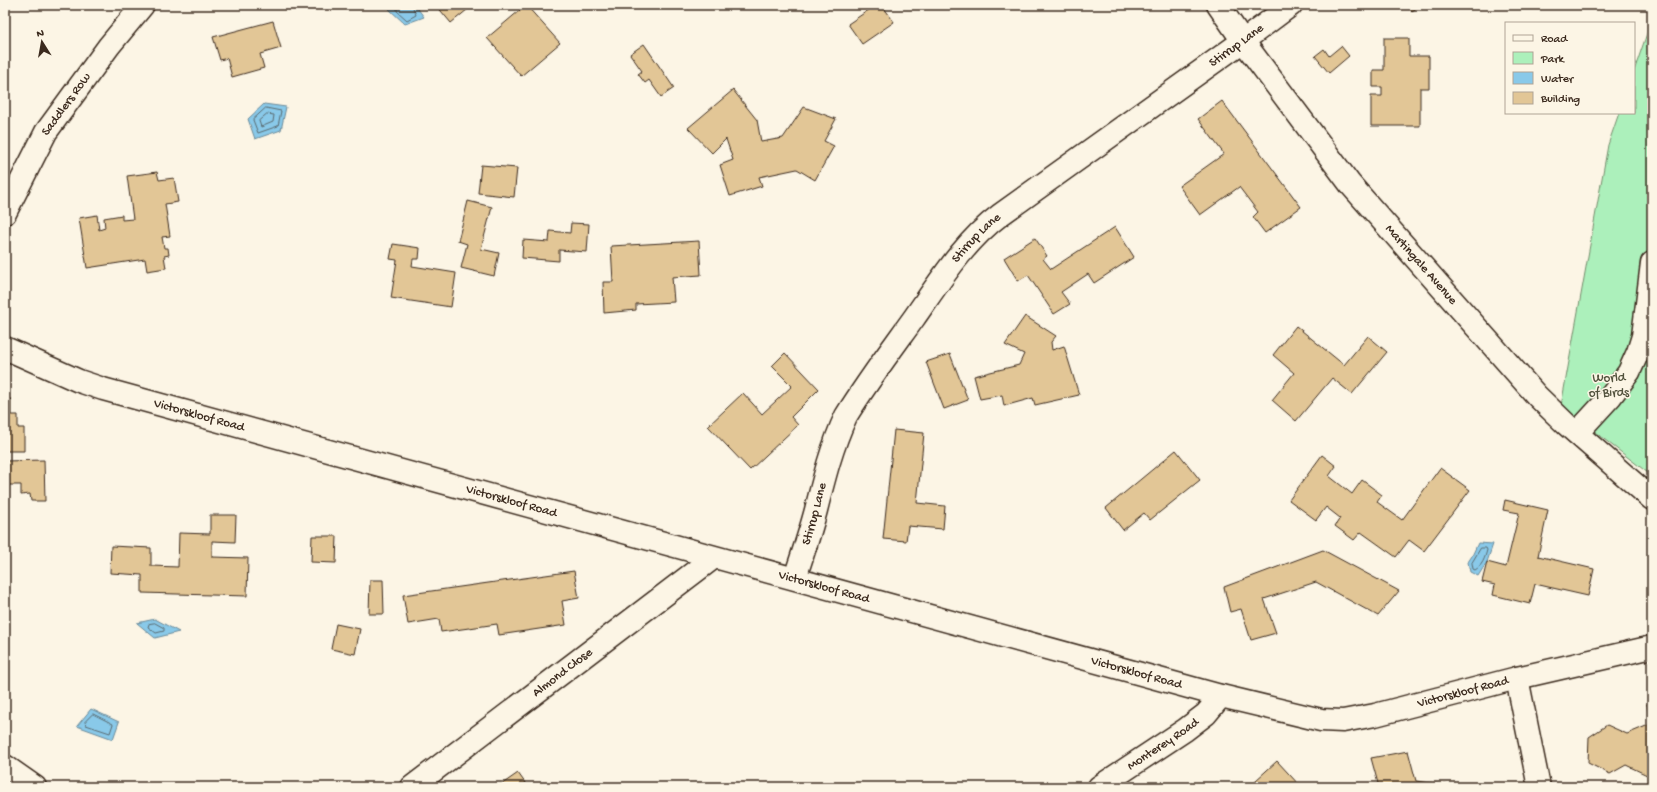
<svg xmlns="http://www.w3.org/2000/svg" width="1657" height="792" viewBox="0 0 1657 792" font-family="'Gochi Hand',sans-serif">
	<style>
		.green { fill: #acf0bb; stroke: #748d6c }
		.water { fill: #89c9e9; stroke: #6a8998 }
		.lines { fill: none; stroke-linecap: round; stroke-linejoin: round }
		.shore { stroke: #5a6a6f; stroke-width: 1 }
		.building { fill: #e2c696; stroke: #3b2a1e }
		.minor-casing { stroke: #3b2a1e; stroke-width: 25 }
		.minor { stroke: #fcf5e5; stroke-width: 22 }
		.labels { text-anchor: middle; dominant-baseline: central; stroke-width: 3; stroke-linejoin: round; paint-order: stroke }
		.street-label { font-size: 13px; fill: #3b2a1e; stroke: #fcf5e5 }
		.park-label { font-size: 13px; fill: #52523d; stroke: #fcf5e5 }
	</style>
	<rect width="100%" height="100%" fill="#fcf5e5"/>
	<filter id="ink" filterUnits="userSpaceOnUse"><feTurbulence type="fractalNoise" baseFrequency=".025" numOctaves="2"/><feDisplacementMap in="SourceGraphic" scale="8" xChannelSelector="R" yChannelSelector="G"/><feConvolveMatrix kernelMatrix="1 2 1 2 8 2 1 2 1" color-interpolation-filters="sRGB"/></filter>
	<g filter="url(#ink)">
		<!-- green -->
		<path class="green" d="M1652,19V476L1561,406L1608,145L1619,113H1634V71Z"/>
		<!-- water -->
		<path class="water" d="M397,5H415L424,17L405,24L389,9Z
			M264,104L286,107L281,130L255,139L248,119Z
			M1478,543L1493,544L1487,562L1478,576L1470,572L1468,562L1472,556Z
			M155,619L179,632L155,638L137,623Z
			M91,709L119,722L113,739L77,726Z"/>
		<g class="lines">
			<!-- shore -->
			<path class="shore" d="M397,5V11L407,20L416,15L412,5
				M266,108L281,111L278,126L258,133L253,120Z
				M267,114L274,115L273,122L261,127L259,121Z
				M1481,548H1486L1487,550C1485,558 1482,566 1475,570L1473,569L1472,563Z
				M155,623L164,628V631L156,633L148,627L149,624Z
				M93,714L113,724L110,733L86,725L85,722Z"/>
		</g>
		<!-- building -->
		<path class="building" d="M436,5H473L451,23Z
			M526,5L560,43L521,76L487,38Z
			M876,5H882L894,22L862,44L848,24Z
			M1407,5H1421L1412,11Z
			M273,21L281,48L260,54L264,68L232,77L227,58L220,60L213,37Z
			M1384,38H1409V56H1429V88H1420V126H1371V96H1382V87H1373V70H1384Z
			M644,44L674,88L661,97L649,80L645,83L638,74L642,71L630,54Z
			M1341,46L1349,56L1329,73L1315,56L1324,49L1329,56Z
			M733,90L757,120L761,142L783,138L804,107L836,119L824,141L834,146L815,180L797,169L759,177L762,186L730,196L720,165L733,160L726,139L712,153L688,128Z
			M1222,101L1301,207L1265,233L1253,217L1258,212L1239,187L1200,215L1179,186L1224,154L1198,119Z
			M481,165L517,168L514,197L478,193Z
			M157,172L159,180L174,178L178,202L165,204L170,236L162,237L164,248H168L169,255L164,256L166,268L147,271L145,259L87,268L79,218L97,215L99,230L105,228L104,218L122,215V220L133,219L127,176Z
			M468,201L492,207L481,249L499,253L494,276L461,268L467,244L458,241Z
			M571,223L589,224L587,252L559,250V261L522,258L523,240L549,242L550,231L570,233Z
			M1115,227L1134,257L1094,283L1088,274L1061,292L1070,304L1054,314L1028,275L1018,281L1004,258L1035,238L1047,256L1043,259L1051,269Z
			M699,241L701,275L672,277L674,302L636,304V310L604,313L603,282H613L611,246Z
			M393,244L420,248L419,259H413L412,266L456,273L451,307L391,298L397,260L390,259Z
			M1025,316L1056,336L1051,342L1052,350L1064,346L1079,395L1035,405L1033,398L1004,406L1002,395L980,399L974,376L1019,365L1024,354L1005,345Z
			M1296,326L1344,365L1368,336L1387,352L1352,394L1332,378L1296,421L1272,400L1294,373L1273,355Z
			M785,353L819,389L791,417L798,425L750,470L708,426L743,393L762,414L792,386L772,366Z
			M950,354L968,400L944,409L926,362Z
			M11,399V415H18V428H24V451H5V400Z
			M894,430L924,433L917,503L945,506L943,529L908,526L906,541L883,539Z
			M1176,450L1200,480L1150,520L1144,513L1123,530L1106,508Z
			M1322,455L1336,466L1329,476L1352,494L1362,480L1382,495L1377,502L1402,520L1440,468L1470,490L1424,551L1409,540L1396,557L1361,532L1354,540L1335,526L1340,518L1326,507L1316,520L1289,500Z
			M44,460L45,501H31L30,494L21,495V485H5V461Z
			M1505,500L1548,510L1538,556L1594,569L1588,596L1535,584L1530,604L1493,595L1495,585L1482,582L1487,562L1506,567L1519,513L1503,510Z
			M210,515H236L235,542L212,541V557L248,558L247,596L142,593V575L110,573L111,546L151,548V566L178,567L179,533L210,534Z
			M312,536H337L336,563L311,562Z
			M1323,550L1399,591L1378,616L1316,582L1264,599L1276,633L1251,640L1241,609L1230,612L1224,587Z
			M574,571L579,598L562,601L566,625L499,635L497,624L441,632L439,619L408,624L403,595Z
			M370,580H383L384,614H369Z
			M336,624L360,629L355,654L331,649Z
			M1652,701V771L1647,775L1626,765L1610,774L1588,763L1589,737L1607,725L1627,734L1651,724L1647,704Z
			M1408,751L1416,781L1459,787H1379L1371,758Z
			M1277,761L1301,787H1261L1255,781Z
			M518,773L528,787H498Z"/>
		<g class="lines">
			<defs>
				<g id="minor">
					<path id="s1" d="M1218,5L1243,41L1350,184L1537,396L1566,424L1652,499"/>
					<path id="s2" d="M5,213L46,132L109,46L143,5"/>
					<path id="s3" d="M5,348L79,381L103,389L1221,696L1321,720L1343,721L1375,715L1517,678L1652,647"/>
					<path d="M1577,433L1611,396L1629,372L1638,352L1643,336L1652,263"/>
					<path id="s4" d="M795,578C802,556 810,533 816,510C824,478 832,446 846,416C867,382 891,350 914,318C940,281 964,242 1000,215L1243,41L1291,5"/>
					<path d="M1517,678L1539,787"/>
					<path d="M5,766L35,787"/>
					<path id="s5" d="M412,787L713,558"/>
					<path id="s6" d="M1099,787L1185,730L1206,714L1221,696"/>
				</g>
			</defs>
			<!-- minor casing -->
			<use href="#minor" class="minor-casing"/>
			<!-- minor -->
			<use href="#minor" class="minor"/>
		</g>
	</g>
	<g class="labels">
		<!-- street labels -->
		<g class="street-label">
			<text stroke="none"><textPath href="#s4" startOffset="715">Stirrup Lane</textPath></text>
			<text stroke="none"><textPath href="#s2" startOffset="125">Saddlers Row</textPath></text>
			<text stroke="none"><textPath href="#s4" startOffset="391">Stirrup Lane</textPath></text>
			<text stroke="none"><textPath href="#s1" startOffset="330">Martingale Avenue</textPath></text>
			<text stroke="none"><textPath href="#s3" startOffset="206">Victorskloof Road</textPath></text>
			<text stroke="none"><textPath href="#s3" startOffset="530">Victorskloof Road</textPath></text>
			<text stroke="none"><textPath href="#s4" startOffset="67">Stirrup Lane</textPath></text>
			<text stroke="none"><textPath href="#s3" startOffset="854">Victorskloof Road</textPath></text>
			<text stroke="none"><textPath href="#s5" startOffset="189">Almond Close</textPath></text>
			<text stroke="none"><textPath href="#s3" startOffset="1178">Victorskloof Road</textPath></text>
			<text stroke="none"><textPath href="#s3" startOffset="1514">Victorskloof Road</textPath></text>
			<text stroke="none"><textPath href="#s6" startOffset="77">Monterey Road</textPath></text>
		</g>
		<!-- park labels -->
		<g class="park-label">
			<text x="1609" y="378">World<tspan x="1609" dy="15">of Birds</tspan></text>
		</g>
	</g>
	<!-- margin -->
	<rect width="1657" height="792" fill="none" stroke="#fcf5e5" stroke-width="20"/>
	<rect x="10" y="10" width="1637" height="772" fill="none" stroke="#3b2a1e" stroke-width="1.5" filter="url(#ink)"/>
	<!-- legend -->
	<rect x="1505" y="22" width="130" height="92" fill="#fcf5e5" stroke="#afa495"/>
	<rect x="1513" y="35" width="20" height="6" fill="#fcf5e5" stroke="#afa495"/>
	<text x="1541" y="42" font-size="12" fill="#3b2a1e">Road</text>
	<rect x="1513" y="52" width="20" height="12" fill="#acf0bb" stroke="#afa495"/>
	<text x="1541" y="62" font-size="12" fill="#3b2a1e">Park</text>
	<rect x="1513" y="72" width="20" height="12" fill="#89c9e9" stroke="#afa495"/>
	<text x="1541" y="82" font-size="12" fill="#3b2a1e">Water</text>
	<rect x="1513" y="92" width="20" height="12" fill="#e2c696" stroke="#afa495"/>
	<text x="1541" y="102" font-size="12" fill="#3b2a1e">Building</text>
	<!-- north arrow -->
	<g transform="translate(42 42) rotate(349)" stroke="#fcf5e5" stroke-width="3" paint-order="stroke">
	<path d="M0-3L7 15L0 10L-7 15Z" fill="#3b2a1e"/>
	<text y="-6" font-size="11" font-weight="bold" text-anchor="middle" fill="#3b2a1e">N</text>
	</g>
</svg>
